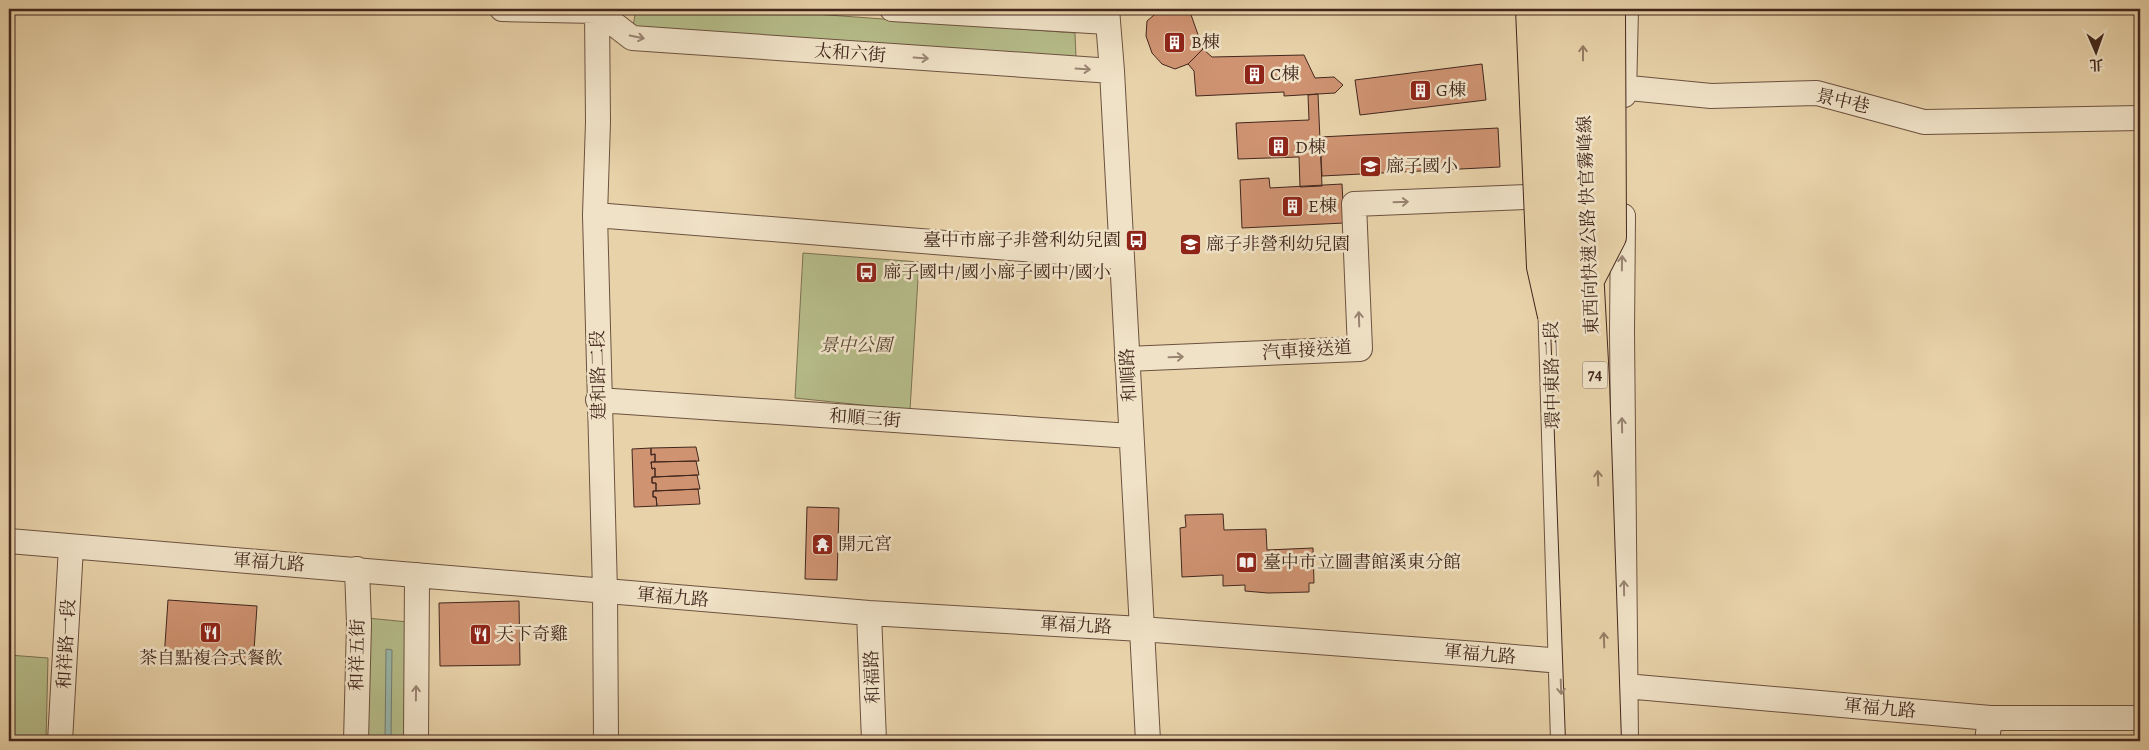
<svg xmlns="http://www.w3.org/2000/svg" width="2149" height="750" viewBox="0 0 2149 750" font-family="Alegreya,'Noto Serif TC',serif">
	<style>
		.green { fill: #b5bc89; stroke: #7c7253 }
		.water { fill: #97b7ab; stroke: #757d72 }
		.building { fill: #cf9372; stroke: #42271d }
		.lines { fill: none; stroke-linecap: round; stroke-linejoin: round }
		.minor-casing { stroke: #6c5240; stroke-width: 26 }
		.minor { stroke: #f0e2c7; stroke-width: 24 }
		.highway-bridge-casing { stroke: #42271d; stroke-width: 30; stroke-linecap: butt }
		.highway-bridge { stroke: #e8d2a9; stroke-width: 28 }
		.oneway { stroke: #998472 }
		.oneway2 { stroke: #957c63 }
		.labels { text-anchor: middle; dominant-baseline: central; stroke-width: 5; stroke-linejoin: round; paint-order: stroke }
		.shield { fill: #f0e2c7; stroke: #765f50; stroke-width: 1 }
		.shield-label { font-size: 16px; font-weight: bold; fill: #42271d }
		.poi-label { font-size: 18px; fill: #42271d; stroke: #f0e2c7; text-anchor: start }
		.street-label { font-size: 18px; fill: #42271d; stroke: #f0e2c7 }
		.park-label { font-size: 18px; font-style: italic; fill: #594533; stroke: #f0e2c7 }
	</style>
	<rect width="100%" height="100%" fill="#e8d2a9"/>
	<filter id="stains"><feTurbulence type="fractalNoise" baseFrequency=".004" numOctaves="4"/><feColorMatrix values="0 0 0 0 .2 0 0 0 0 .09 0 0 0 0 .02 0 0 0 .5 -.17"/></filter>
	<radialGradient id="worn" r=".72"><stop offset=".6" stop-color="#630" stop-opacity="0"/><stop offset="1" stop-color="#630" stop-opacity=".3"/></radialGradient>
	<!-- green -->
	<path class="green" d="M636,9H746L1075,33L1076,58L633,26Z
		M803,253L919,262L910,410L795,398Z
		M367,618L408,622L409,741H368Z
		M9,655L48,658L46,740L9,737Z"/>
	<!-- water -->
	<path class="water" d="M386,649L392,650L391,741H385Z"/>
	<!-- building -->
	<path class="building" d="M1161,9H1189L1203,49L1188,64L1175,69L1162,64L1152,53L1146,36L1147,21Z
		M1203,49L1212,57L1304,55L1315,78L1334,77L1343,85L1335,93L1284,96V92L1196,96L1194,71L1188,64Z
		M1482,64L1486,100L1360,115L1355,80Z
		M1318,94L1322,186L1300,187L1299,157L1238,159L1236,123L1309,120L1308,95Z
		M1498,128L1500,167L1322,176L1320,137Z
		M1269,178L1270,188L1342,184L1344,223L1242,228L1240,180Z
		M696,447L699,461L655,462V454L651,455V448Z
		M651,448V455L655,454V462H651L652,469L655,468V477H652V483H656V491H653V497H656L657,506L634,507L632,449Z
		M696,461L699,475L655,477V468L652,469L651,462Z
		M697,475L700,489L656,491V483H652V477Z
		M698,489L700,504L657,506L656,497H653V491Z
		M807,507L839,508L837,580L805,579Z
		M1223,514L1224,530L1266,529L1267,550L1313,548L1314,583H1309V592L1268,593L1245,591V585L1223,586V575L1182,577L1180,528L1186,527L1185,515Z
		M168,600L257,606L253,665L164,659Z
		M519,601L520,665L440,666L439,603Z"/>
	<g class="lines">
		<defs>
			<path id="minor" d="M502,9L597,11L601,9
				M597,9L598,122L595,215L605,591L606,741
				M892,9L1107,22
				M1107,9L1112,71L1148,741
				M597,11L632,38L1112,71
				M1609,86L1711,96L1817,93L1924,122L2140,118
				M1624,95L1626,9
				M595,215L1122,257
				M1623,216L1622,332L1626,741
				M1550,298L1563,741
				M1127,359L1360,349L1354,204L1548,196
				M598,400L1131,436
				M9,541L869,613L1141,629L1491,655L1561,661L1625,686L1990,718H2140
				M869,613L874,741
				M60,741L71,547
				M356,741L359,624L357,569
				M416,741L417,575
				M1987,741L1990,718"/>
		</defs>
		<!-- minor casing -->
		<use href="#minor" class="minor-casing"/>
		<!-- minor -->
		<use href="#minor" class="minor"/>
		<defs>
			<path id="highway-bridge" d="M1530,9L1541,267L1552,316
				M1557,9L1561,217L1580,741
				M1583,9L1585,195L1595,381L1607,741
				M1590,280L1612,237L1611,9"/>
		</defs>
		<!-- highway-bridge casing -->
		<use href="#highway-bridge" class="highway-bridge-casing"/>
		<!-- highway-bridge -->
		<use href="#highway-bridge" class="highway-bridge"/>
	</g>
	<!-- one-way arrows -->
	<defs><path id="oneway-shaft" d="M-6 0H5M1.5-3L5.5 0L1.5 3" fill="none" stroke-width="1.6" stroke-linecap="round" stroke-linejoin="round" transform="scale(1.25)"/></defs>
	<g class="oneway">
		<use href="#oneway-shaft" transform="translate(637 37) rotate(12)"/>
		<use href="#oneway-shaft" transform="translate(921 58) rotate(4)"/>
		<use href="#oneway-shaft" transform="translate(1083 69) rotate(4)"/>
		<use href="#oneway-shaft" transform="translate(1401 202) rotate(-2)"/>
		<use href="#oneway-shaft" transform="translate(1622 263) rotate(-89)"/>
		<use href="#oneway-shaft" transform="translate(1359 319) rotate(-92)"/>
		<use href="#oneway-shaft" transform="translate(1176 357) rotate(-2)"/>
		<use href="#oneway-shaft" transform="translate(1622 425) rotate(-91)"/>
		<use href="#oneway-shaft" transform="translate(1624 588) rotate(-91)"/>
		<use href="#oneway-shaft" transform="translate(1561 687) rotate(88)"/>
		<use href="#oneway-shaft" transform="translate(416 693) rotate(-89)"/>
	</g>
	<g class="oneway2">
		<use href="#oneway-shaft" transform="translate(1583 53) rotate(-90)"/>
		<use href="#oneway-shaft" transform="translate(1598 478) rotate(-92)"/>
		<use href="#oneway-shaft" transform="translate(1604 640) rotate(-92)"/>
	</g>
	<!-- icons -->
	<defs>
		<symbol id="building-square" viewBox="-11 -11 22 22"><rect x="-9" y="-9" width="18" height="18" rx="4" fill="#8f2418" stroke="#f0e2c7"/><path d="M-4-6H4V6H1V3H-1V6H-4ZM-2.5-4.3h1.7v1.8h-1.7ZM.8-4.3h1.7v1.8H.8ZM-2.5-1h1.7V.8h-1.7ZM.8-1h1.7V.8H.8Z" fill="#fff"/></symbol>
		<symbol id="school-square" viewBox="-11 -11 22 22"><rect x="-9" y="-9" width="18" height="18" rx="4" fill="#8f2418" stroke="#f0e2c7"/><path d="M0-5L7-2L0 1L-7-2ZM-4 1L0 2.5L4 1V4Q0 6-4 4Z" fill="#fff"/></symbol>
		<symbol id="bus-square" viewBox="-11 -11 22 22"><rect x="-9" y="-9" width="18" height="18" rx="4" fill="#8f2418" stroke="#f0e2c7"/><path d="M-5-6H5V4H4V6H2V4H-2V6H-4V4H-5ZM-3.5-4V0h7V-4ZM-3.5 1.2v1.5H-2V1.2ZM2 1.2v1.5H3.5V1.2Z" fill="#fff"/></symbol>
		<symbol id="temple-square" viewBox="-11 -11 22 22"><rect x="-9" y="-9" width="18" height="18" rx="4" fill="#8f2418" stroke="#f0e2c7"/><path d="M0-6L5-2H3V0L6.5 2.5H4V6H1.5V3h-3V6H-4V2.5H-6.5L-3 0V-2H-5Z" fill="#fff"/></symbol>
		<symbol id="library-square" viewBox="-11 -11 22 22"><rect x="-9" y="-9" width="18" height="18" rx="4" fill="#8f2418" stroke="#f0e2c7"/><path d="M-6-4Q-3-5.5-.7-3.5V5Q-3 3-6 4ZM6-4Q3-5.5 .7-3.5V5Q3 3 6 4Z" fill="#fff"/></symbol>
		<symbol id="restaurant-square" viewBox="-11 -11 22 22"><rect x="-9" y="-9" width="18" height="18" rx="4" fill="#8f2418" stroke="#f0e2c7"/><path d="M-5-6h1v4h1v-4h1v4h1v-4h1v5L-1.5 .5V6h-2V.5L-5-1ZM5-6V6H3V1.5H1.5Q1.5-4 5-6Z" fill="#fff"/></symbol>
	</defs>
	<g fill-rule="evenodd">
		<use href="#building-square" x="1162" y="30" width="25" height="25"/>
		<use href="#building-square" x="1242" y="62" width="25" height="25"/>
		<use href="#building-square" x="1408" y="78" width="25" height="25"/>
		<use href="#building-square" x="1266" y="134" width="25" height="25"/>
		<use href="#school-square" x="1358" y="154" width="25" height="25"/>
		<use href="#building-square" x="1280" y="194" width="25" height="25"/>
		<use href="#bus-square" x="1124" y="228" width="25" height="25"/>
		<use href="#school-square" x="1178" y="232" width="25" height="25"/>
		<use href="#bus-square" x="854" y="260" width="25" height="25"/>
		<use href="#temple-square" x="810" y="532" width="25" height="25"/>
		<use href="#library-square" x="1234" y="550" width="25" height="25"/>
		<use href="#restaurant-square" x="198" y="620" width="25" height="25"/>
		<use href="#restaurant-square" x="468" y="622" width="25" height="25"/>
	</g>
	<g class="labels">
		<!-- shield labels -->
		<rect class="shield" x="1582.5" y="361.5" width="25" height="27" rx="4"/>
		<g class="shield-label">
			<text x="1595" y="375">74</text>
		</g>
		<!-- poi labels -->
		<g class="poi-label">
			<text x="1191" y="42">B棟</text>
			<text x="1270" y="74">C棟</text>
			<text x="1436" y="90">G棟</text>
			<text x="1295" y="147">D棟</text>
			<text x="1386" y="166">廍子國小</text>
			<text x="1308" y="206">E棟</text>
			<text x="1121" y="240" text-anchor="end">臺中市廍子非營利幼兒園</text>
			<text x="1206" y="244">廍子非營利幼兒園</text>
			<text x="883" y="272">廍子國中/國小廍子國中/國小</text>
			<text x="838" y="544">開元宮</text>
			<text x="1263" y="562">臺中市立圖書館溪東分館</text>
			<text x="496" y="634">天下奇雞</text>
			<text x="211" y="658" text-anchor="middle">茶自點複合式餐飲</text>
		</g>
		<!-- street labels -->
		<g class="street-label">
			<text transform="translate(850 53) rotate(4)">太和六街</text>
			<text transform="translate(1843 101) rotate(13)">景中巷</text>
			<text transform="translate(1588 225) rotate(-92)">東西向快速公路 快官霧峰線</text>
			<text transform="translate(1307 350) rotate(-4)">汽車接送道</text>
			<text transform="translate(598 375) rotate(-91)">建和路二段</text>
			<text transform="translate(1128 375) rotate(-93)">和順路</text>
			<text transform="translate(1552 375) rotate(-91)">環中東路二段</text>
			<text transform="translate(865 418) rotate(4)">和順三街</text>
			<text transform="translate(269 562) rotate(4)">軍福九路</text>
			<text transform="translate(673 597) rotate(5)">軍福九路</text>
			<text transform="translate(1076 625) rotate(3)">軍福九路</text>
			<text transform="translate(66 644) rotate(-87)">和祥路一段</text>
			<text transform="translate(1480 654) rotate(5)">軍福九路</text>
			<text transform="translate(357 655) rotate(-89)">和祥五街</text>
			<text transform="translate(872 677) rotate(-92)">和福路</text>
			<text transform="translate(1880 708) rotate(5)">軍福九路</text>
		</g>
		<!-- park labels -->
		<g class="park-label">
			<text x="856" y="345">景中公園</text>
		</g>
	</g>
	<!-- margin -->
	<rect width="2149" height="750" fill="none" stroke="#e8d2a9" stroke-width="30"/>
	<rect x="10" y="10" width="2129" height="730" fill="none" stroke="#42271d" stroke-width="2.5"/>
	<rect x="15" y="15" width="2119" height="720" fill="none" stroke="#42271d"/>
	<!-- north arrow -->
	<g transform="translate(2096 52) rotate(178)" stroke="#f0e2c7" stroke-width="4" paint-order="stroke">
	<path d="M0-4L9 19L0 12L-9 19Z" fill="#42271d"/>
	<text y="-8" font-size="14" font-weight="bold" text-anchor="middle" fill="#42271d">北</text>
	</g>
	<rect width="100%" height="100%" filter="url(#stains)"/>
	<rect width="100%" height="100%" fill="url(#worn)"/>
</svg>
